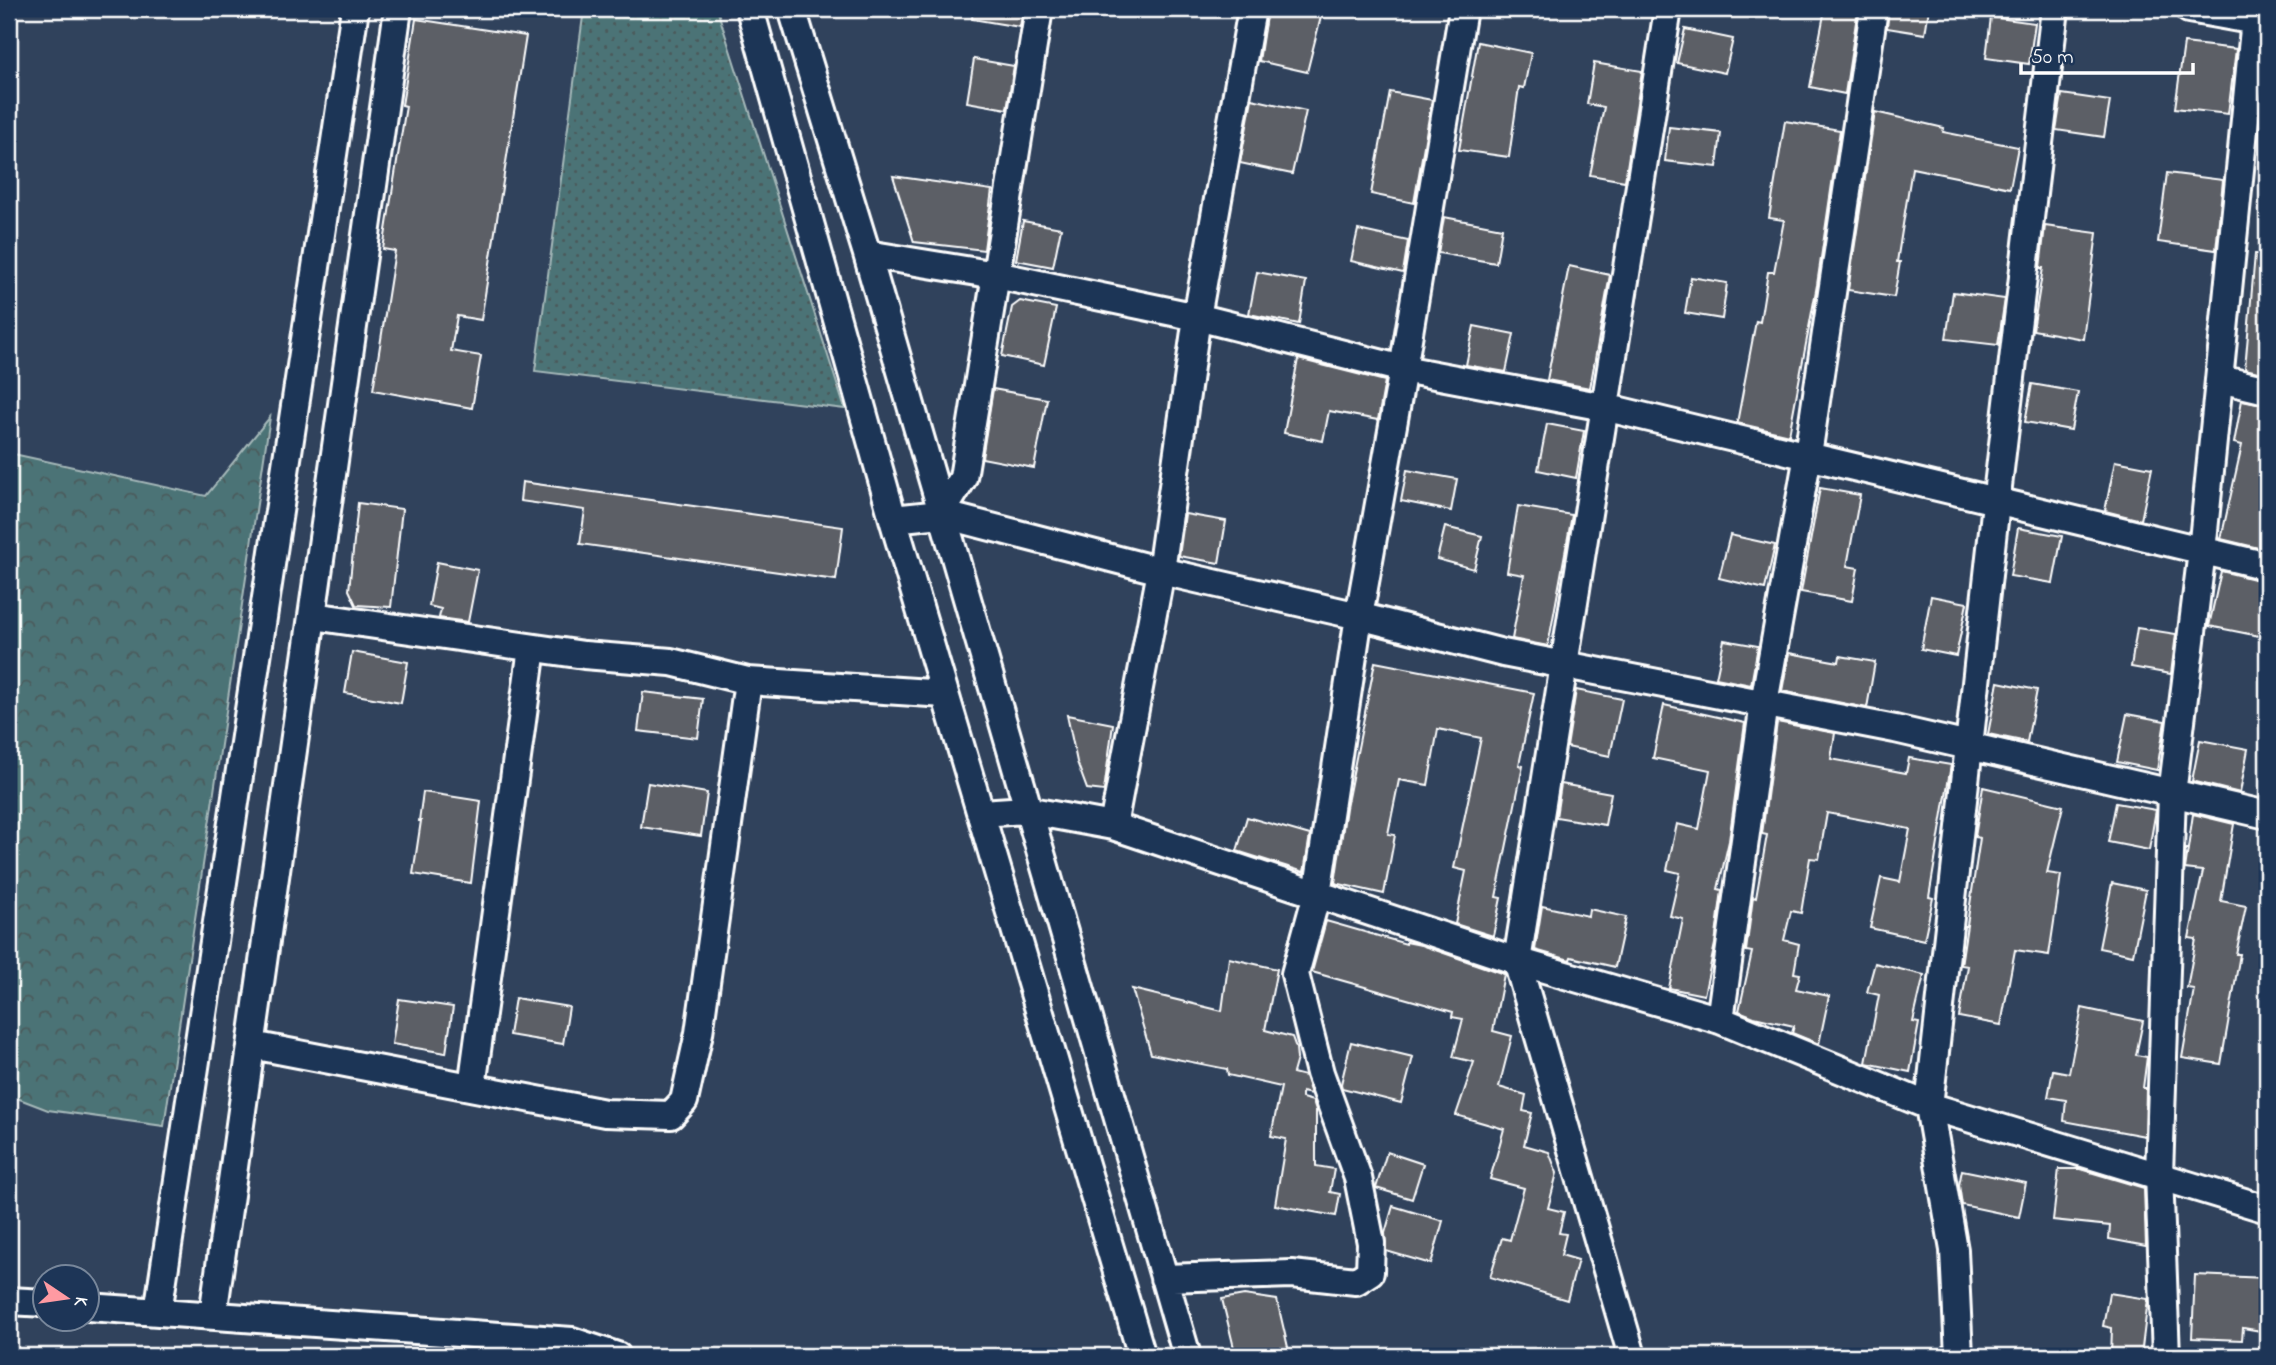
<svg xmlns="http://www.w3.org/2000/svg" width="2276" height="1365" viewBox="0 0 2276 1365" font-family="'Indie Flower',sans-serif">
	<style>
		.grass { fill: url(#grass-dots); stroke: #a6b9ba; stroke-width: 2 }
		.forest { fill: url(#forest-crowns); stroke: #a6b9ba; stroke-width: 2 }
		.building { fill: #5c5f66; stroke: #fff; stroke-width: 2 }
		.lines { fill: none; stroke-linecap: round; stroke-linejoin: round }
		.minor-casing { stroke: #fff; stroke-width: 32 }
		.minor { stroke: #1d3557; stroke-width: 26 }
	</style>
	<defs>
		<pattern id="grass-dots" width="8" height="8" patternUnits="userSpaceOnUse" patternTransform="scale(1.75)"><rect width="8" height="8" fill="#4c7376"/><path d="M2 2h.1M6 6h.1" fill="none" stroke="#4c5a5b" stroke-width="1.8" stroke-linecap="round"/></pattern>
		<pattern id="forest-crowns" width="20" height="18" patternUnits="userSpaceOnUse" patternTransform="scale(1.75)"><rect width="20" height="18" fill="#4c7376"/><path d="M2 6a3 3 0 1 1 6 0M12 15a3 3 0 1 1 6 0" fill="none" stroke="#4c5a5b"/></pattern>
	</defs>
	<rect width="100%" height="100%" fill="#30425c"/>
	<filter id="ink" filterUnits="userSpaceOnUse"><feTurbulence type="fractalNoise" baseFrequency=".0143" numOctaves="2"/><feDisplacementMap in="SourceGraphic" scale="14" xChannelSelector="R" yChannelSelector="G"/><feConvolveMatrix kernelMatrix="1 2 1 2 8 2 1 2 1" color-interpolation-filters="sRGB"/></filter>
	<g filter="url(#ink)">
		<!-- grass -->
		<path class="grass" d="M584,9H717L845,409L535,371Z"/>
		<!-- forest -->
		<path class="forest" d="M270,417L164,1126L48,1110L9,1095V453L206,496Z"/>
		<!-- building -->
		<path class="building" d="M973,9H1023L1020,27L972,19Z
			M1267,9H1323L1307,72L1259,61Z
			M1825,9H1858L1845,94L1810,87Z
			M1889,9H1929L1925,34L1887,28Z
			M1991,17L2035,23L2029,64L1986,58Z
			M416,19L526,36L481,320L457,316L451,351L481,356L472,408L373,390L395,251L383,249L406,106L402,105Z
			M1685,29L1733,39L1725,73L1677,63Z
			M1478,42L1531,53L1524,88L1519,87L1509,157L1459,150Z
			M2184,43L2236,49L2228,114L2175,108Z
			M974,59L1014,66L1007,109L967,102Z
			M1594,63L1642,71L1625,181L1590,175L1604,107L1587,104Z
			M1390,92L1432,100L1414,203L1371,194Z
			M2062,94L2110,101L2104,137L2056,130Z
			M1252,99L1306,111L1292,174L1240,163Z
			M1875,112L1944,128L1943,132L2018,147L2010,188L1912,168L1897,262H1900L1894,297L1848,290Z
			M1785,121L1840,130L1817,285L1789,435L1737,423L1756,321L1760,322L1768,272H1774L1784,220L1769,218Z
			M1669,127L1721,133L1717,167L1665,161Z
			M2167,173L2223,180L2216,250L2158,242Z
			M893,176L992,190L984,250L914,242Z
			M1444,217L1502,228L1496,263L1438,253Z
			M1023,221L1061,228L1053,267L1016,260Z
			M2045,226L2097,233L2083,339L2033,330L2043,268H2040Z
			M1358,230L1408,241L1403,273L1351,261Z
			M2255,254L2267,255V374L2245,369Z
			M1569,266L1610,275L1590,388L1547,380Z
			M1257,272L1306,281L1299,324L1249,314Z
			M1691,277L1727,283L1722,319L1685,313Z
			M1953,292L2005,299L1998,345L1946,339Z
			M1020,301L1056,308L1044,365L1002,356L1012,307Z
			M1474,326L1514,334L1506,372L1466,365Z
			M1298,359L1385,381L1378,420L1329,411L1323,441L1284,433Z
			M2032,384L2078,392L2071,430L2025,422Z
			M993,389L1047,399L1034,468L982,458Z
			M2242,400L2267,405V550L2221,539L2242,445L2234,443Z
			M1547,424L1584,431L1576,478L1538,470Z
			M2115,461L2152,468L2141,520L2105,511Z
			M1407,470L1457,479L1451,511L1401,501Z
			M522,482L843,527L836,580L580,544L585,510L520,501Z
			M1820,488L1860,495L1847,566L1858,568L1852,601L1801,592Z
			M358,503L402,509L391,607L356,605L349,590Z
			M1518,506L1572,515L1548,646L1512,639L1524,575L1507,572Z
			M1185,514L1226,521L1219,563L1179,556Z
			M1445,527L1482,536L1474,569L1437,559Z
			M2018,528L2062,536L2053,583L2010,576Z
			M1730,535L1775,545L1765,589L1719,578Z
			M437,562L478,570L468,622L439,618L441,609L429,606Z
			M2221,571L2262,581L2261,584L2267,585V619L2264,637L2209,626Z
			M1931,596L1967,603L1956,656L1921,649Z
			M2137,628L2176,634L2171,674L2131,667Z
			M1724,640L1758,646L1751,685L1716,678Z
			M352,652L408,662L401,703L345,693Z
			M1789,653L1839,662L1840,656L1875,662L1867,708L1782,691Z
			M1375,662L1534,693L1519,765L1523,766L1496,897L1501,898L1493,936L1455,924L1466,871L1454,868L1481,738L1438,729L1428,785L1399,780L1388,834L1395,835L1384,894L1335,883L1346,808Z
			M1998,682L2037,690L2027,742L1988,734Z
			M1576,690L1622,699L1610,756L1567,747Z
			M643,692L703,699L698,738L638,731Z
			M1664,705L1745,723L1729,841L1718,889L1722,890L1715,944L1704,995L1669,988L1683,919L1670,916L1680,873L1667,870L1677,824L1699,829L1710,770L1653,758Z
			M2127,714L2165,721L2157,770L2117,762Z
			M1067,715L1113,724L1104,791L1087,789L1077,762Z
			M1777,722L1835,733L1831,759L1906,773L1909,758L1951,765L1929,897L1933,898L1924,940L1870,928L1881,878L1900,882L1910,829L1827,813L1819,859L1810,858L1801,913L1791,911L1784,940L1799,944L1794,973L1800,974L1796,989L1829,996L1819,1044L1792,1033L1794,1026L1754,1017L1739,1011L1752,952L1746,951L1753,897L1756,898L1767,835L1762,834Z
			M2200,740L2248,749L2240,793L2192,781Z
			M648,783L707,793L701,836L641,827Z
			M1561,784L1611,793L1605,825L1556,817Z
			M1983,787L2063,806L2047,873L2061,875L2049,955L2015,950L2001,1025L1959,1017L1968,966L1961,965L1980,838L1975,837Z
			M423,792L481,801L471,883L413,874L421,821H419Z
			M2116,803L2156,810L2149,850L2108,842Z
			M2193,814L2234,824L2221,901L2246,906L2236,954H2240L2221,1064L2182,1058L2194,989L2187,988L2196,939L2189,938L2203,871L2185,869Z
			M1247,817L1310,835L1304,872L1237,851Z
			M2112,883L2146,890L2133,955L2099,948Z
			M1542,906L1588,916L1589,909L1626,917L1615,967L1571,957L1570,960L1535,950Z
			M1326,921L1406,944V942L1421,945L1504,974L1493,1031L1512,1036L1499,1087L1526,1095L1523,1111L1532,1113L1524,1145L1549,1152L1557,1173L1548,1208L1564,1212L1559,1233L1566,1234L1561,1255L1578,1260L1567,1300L1490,1277L1502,1238L1510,1240L1524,1188L1490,1179L1504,1129L1456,1115L1474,1062L1453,1057L1463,1019L1452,1017L1453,1012L1312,972Z
			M1229,958L1277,969L1265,1030L1292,1037L1296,1048L1297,1059L1293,1073L1305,1076L1311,1094L1302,1092V1098L1313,1101L1316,1110V1166L1334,1169L1330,1192L1340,1194L1336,1216L1275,1205L1286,1139L1271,1136L1281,1087L1228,1075L1227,1069L1151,1054L1132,989L1222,1011Z
			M1875,963L1924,975L1913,1022L1919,1023L1910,1072L1866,1063L1879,995L1867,992Z
			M515,998L569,1007L563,1044L509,1035Z
			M399,999L453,1007L446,1053L392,1044Z
			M2082,1008L2143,1021L2136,1055L2147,1057L2143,1088H2146L2145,1136L2064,1121L2066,1100L2048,1097L2053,1070L2069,1073Z
			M1351,1042L1413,1057L1401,1103L1342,1088L1341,1084Z
			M1387,1152L1423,1164L1412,1199L1376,1188Z
			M2059,1169H2080L2144,1188L2146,1246L2109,1239L2110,1226L2053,1220Z
			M1962,1170L2026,1183L2019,1217L1962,1205L1959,1185Z
			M1393,1206L1443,1221L1431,1264L1386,1251L1385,1233Z
			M2195,1275L2267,1278V1332L2243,1328L2242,1340L2192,1338Z
			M2109,1293L2148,1299L2141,1356H2111L2112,1328L2103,1326Z
			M1244,1295L1277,1300L1290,1356H1236L1222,1299Z"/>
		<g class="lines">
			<defs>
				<path id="minor" d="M750,9L893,519L1142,1356
					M792,9L867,254L1187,1356
					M2189,9L2267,23
					M867,254L996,275L1197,317L1403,369L1604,407L2267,566
					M2220,379L2267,390
					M941,514L1161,571L1359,616L1503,653L1895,729L2267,815
					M893,519L941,514L963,478L1039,9
					M313,616L584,655L671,662L748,681L945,694
					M981,813L1026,810L1113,826L1517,961L1720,1020L1929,1106L2267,1209
					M1113,826L1161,571L1197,317L1252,9
					M1720,1020L1764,703L1808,455L1874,9
					M252,1045L605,1113L671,1115L684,1101L699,1033L748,681
					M472,1087L532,648
					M1164,1278L1292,1274L1356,1281L1370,1272L1371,1243L1358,1178L1320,1073L1295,974L1317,894L1359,616L1403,369L1463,9
					M9,1301L46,1303
					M88,1307L572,1341L617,1356
					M158,1312L355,9
					M213,1315L398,9
					M1632,1356L1517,961L1668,9
					M1959,1356L1954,1250L1929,1106L1996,503L2055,9
					M2166,1356L2159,1174L2172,794L2202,551L2256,9"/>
			</defs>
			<!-- minor casing -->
			<use href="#minor" class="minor-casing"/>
			<!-- minor -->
			<use href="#minor" class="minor"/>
		</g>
	</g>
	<!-- margin -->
	<rect width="2276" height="1365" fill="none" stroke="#1d3557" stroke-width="35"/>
	<rect x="18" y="18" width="2241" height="1330" fill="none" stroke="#fff" stroke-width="2.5" filter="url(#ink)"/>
	<!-- north arrow -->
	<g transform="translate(66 1298) rotate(103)"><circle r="33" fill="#1d3557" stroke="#77869a" stroke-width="2"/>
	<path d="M0-5L12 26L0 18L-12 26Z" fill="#ff9aa2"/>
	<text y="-10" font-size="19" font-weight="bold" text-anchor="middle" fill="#ffffff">K</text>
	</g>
	<!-- scale -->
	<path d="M2021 63v10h172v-10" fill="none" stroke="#ffffff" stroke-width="3.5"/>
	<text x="2031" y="63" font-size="21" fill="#ffffff" stroke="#1d3557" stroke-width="5" paint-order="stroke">50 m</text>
</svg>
